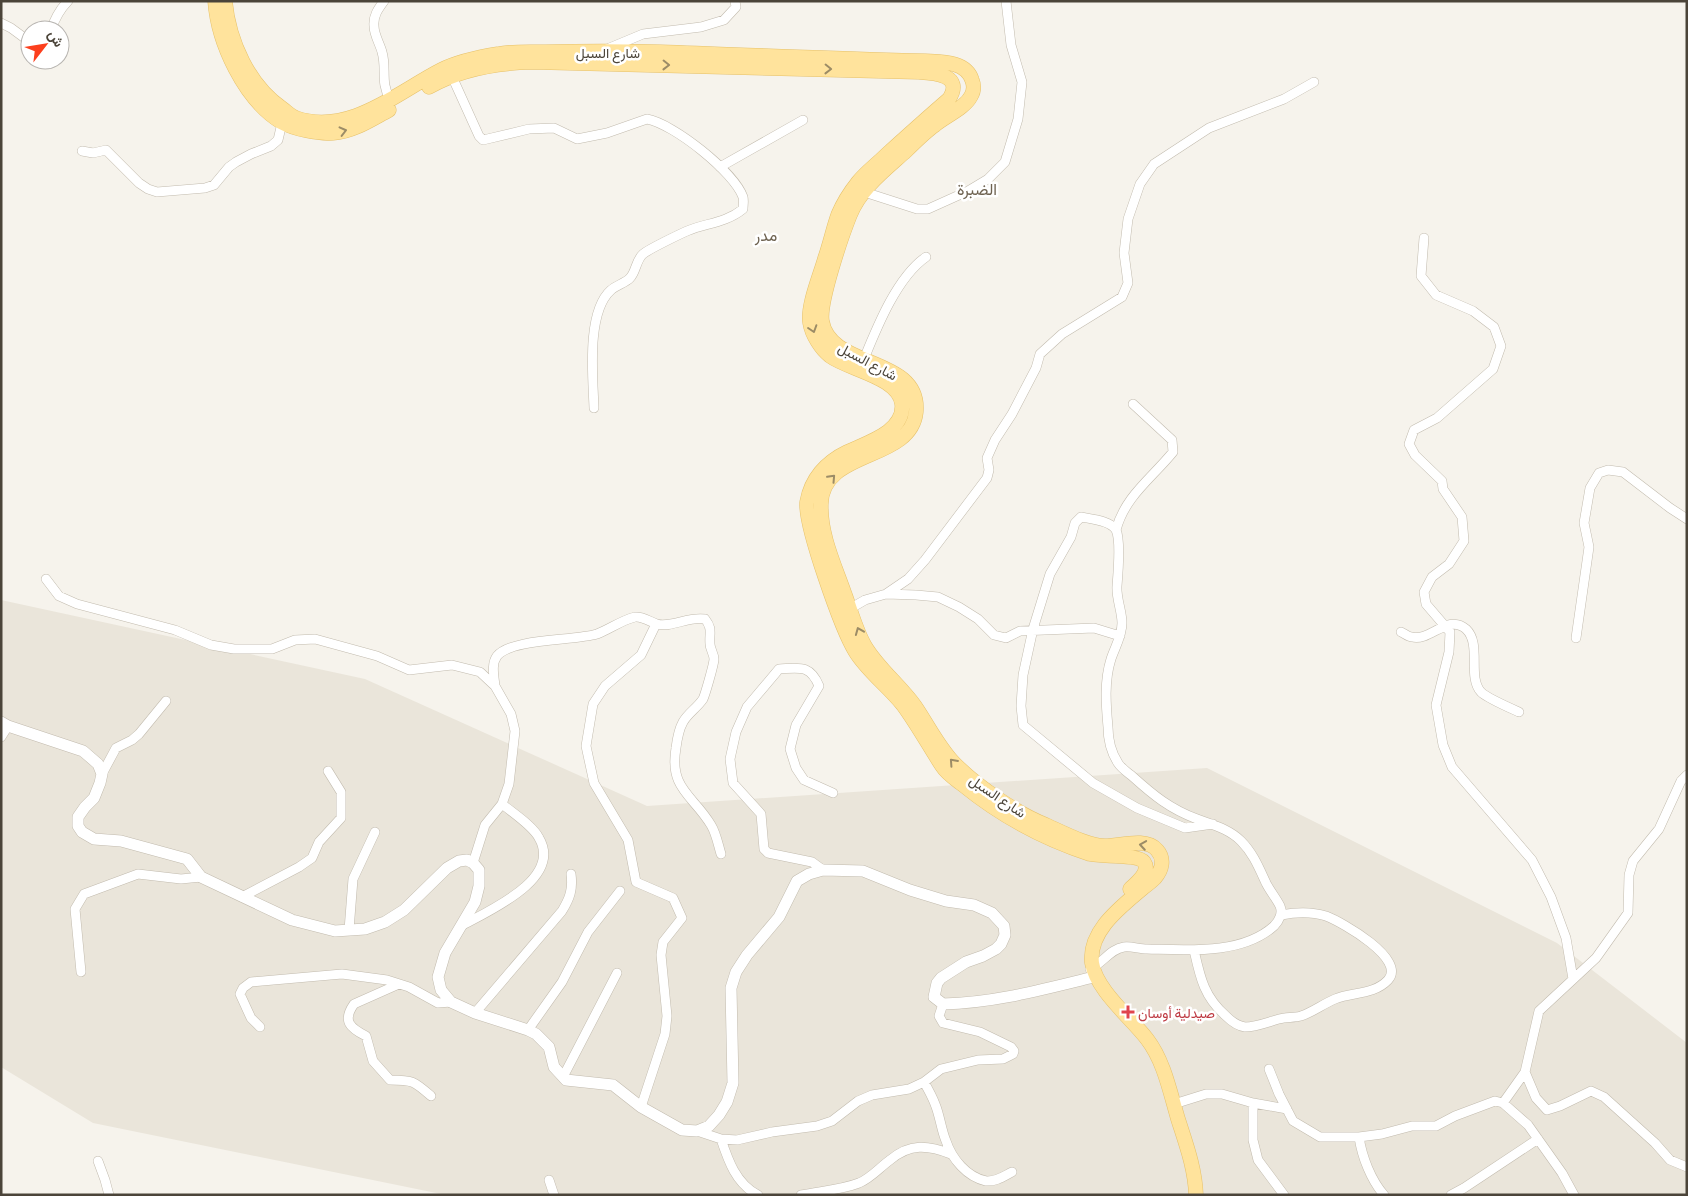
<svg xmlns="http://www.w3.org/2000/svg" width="1688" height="1196" viewBox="0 0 1688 1196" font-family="Manrope,Vazirmatn,sans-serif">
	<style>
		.residential { fill: #eae5da }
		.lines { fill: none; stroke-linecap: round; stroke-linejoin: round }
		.minor-casing { stroke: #c2bbae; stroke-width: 10 }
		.tertiary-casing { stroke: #c2bbae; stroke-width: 12 }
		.primary-casing { stroke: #e6c16a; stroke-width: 15 }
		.minor { stroke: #fff; stroke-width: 9 }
		.tertiary { stroke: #fff; stroke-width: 11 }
		.primary { stroke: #ffe39c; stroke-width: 14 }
		.oneway { stroke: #9c8c66 }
		.health-dot { fill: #e0444e; stroke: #fff; stroke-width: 2 }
		.labels { text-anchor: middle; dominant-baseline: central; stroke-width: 5; stroke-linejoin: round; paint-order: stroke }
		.street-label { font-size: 14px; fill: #4b4439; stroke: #fff }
		.health-label { font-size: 14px; fill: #be3a42; stroke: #fff; text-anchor: start }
		.quarter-label { font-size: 16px; fill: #6e6250; stroke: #fff }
	</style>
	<rect width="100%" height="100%" fill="#f6f3ec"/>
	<!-- residential -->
	<path class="residential" d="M1,600L365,679L647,806L1207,768L1557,943L1687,1043V1195H446L93,1123L1,1067Z"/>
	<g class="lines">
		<defs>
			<path id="minor" d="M384,1C378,9 373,16 374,26C374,35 380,44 382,52C387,69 380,82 390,99
				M1,23L11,28L30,42
				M51,30C55,18 59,10 68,1
				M607,49L643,34L701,27L724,20L736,7L735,1
				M450,72L479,136L483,140L529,129L554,128L577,139L607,133L647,119C674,124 734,172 743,197C744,201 743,205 743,209C726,223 706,223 687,231C678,235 649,249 643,254C636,260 636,272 630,278C625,283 617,285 611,290C586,312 593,378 594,408
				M82,151L93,153L106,150L139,183L148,189L157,192L205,188L214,185L229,167L236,162L251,154L271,146L278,140L282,123
				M720,167L803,120
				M861,191L917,209H928L968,191L988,179L1005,162L1018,119L1022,82L1011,45L1006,1
				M1424,238L1421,276L1436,295L1473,311L1494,327L1501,346L1493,369L1437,418L1414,430L1409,444L1415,455L1442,481L1443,489L1462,517L1464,541L1449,564L1432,577L1424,592L1426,604L1450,632L1449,652L1436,705L1443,745L1452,767L1532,860L1551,897L1566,938L1573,979
				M864,359C877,327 897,277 926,257
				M1116,530C1125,496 1152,478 1173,452L1172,440L1133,404
				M46,579L59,596L77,604L175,630L211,645L234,649H272L295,640L315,639L377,656L409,670L452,665L480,672L495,686L511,714L515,731L509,784L502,804L485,825L473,863
				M886,594L908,579L925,560L987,478L989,470L987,458L995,440L1012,414L1036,368L1040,354L1062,334L1122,297L1128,283L1124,253L1128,219L1140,184L1154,164L1209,128L1284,99L1314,82
				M846,611L865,600L886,594L916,595L938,597L959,607L978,619L994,635L1006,638L1020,631L1094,628L1120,636
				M1401,632C1404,633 1408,637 1412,637C1430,642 1448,613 1466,629C1482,644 1467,677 1481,692C1487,698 1510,708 1519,712
				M1576,638L1589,547L1584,523L1590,488L1599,473L1608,470L1623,472L1670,508L1687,519
				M495,686C494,676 491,664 497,656C512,638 574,641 597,634C610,629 622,620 635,617C643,616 650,622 657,624C671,628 689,616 705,619C713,629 709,633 710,644C710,649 714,654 714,659C714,664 705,695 703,699C697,708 688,713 683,722C679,729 677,740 676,748C669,789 693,795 711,825C716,833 718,844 721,854
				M1,737L8,726
				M102,774L116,748L132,740L139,734L166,701
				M1687,775L1681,781L1659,829L1633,861L1629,875L1628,913L1596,958L1539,1011L1525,1072L1536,1098L1547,1110L1560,1106L1591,1091L1604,1097L1655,1143L1670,1160L1687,1167
				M823,870L812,862L768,853L764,849L761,814L733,783L730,759L736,732L747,707L779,669C799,668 810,664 819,686L796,725L790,749L796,768L804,780L833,793
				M242,897L299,867L312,858L319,842L341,818V792L328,771
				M461,926C488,911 563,879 539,838C533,826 513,813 502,804
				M349,930L353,879L375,832
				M1194,950C1200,977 1204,997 1226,1016C1231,1021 1238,1026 1245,1027C1256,1027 1268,1022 1279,1019C1286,1017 1294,1018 1301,1016C1313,1012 1323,1004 1335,999C1352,992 1374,995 1388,980C1407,959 1342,922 1326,916C1310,911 1296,912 1281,915
				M1090,969C1103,963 1110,949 1124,947C1131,946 1139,949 1147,949C1187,950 1242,955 1274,926C1279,921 1283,913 1280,906C1276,898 1270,891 1266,883C1259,868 1253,853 1241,841C1229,829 1213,825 1197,819C1170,809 1153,795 1132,776C1127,772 1121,768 1118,763C1111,752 1108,740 1108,727C1106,705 1104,681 1111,659C1115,647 1122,636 1122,623C1122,611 1116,598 1117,586C1118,574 1121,540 1116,530C1110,520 1090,519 1081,517L1075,523L1071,537L1050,574L1033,629L1023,675L1021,706L1023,725L1093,783L1137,808L1185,828L1213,824
				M81,972L75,909L84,894L138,874L181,879L201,877
				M399,984L354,1004C342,1021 350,1028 366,1036L373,1061L390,1080C413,1080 414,1081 431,1096
				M475,1013L562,911C570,898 573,889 571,874
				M260,1027L251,1018L240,994L243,988L251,982L342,974L387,980L409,987L438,1003L451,1002
				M528,1030L562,982L588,932L620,891
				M1269,1069L1279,1094L1293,1121L1320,1137H1359L1382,1134L1412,1126H1436L1455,1116L1495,1101L1503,1103L1528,1125L1562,1173L1574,1195
				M563,1077L617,973
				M924,1082C928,1089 932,1096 935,1104C940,1116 941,1129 946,1141C952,1159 967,1177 986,1181C996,1182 1004,1176 1012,1172
				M1253,1103V1140L1258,1160L1284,1195
				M1503,1103L1525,1072
				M1174,1104L1206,1094H1222L1253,1103L1287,1109
				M641,1107L665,1034L667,1016L661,955L663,942L682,918L673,898L636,882L628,840L594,783L586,746L593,704L605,686L641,655L656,624
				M697,1131L721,1139L737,1140L772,1132L817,1126L832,1121L858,1101L872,1095L909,1089L924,1082L941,1069L978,1060L1003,1059L1013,1054L1014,1051L1011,1047L980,1032L943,1023L939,1016L943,1004
				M1359,1137C1362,1157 1371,1180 1384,1195
				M721,1139C728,1160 736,1184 758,1195
				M98,1161L105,1180L109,1195
				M549,1180L554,1195
				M801,1195C820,1191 841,1190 859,1183C871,1178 879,1168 890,1160C910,1143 928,1145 951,1154
				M1451,1195L1464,1188L1538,1139"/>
			<path id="tertiary" d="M1,722L8,726L83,751L98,764L102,774L100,783L94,798L85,807L78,817V826L82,832L94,839L121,841L187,859L201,877L292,920L335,931L365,929L385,922L404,910L447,868L459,861L467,860L473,863L479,870V886L475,902L445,953L438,977L441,990L451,1002L475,1013L528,1030L536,1034L549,1047L554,1067L566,1080L613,1085L641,1107L682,1130L697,1131L709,1126L719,1115L727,1102L733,1083L731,988L736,972L747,955L779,917L797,881L809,874L823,870L863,871L910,890L946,901L974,905L992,913L1004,926L1005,935L1001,944L996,949L983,956L966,962L941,978L937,983L934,997L943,1004C993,1003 1041,990 1090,978"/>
			<path id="primary" d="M215,1C218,43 244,99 281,122C294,129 318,134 333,133C353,132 372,119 389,110
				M225,1C229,42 249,86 283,109C287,112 291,116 296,118C349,136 398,92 441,70C459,61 479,57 498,54C513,51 530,52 546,52C584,51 622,51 660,52C748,55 837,59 925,61C941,62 966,61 972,80C974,85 974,91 971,96C965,108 946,116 935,125C925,132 915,142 906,151C885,170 861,188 850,215C842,235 819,302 822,321C830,370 921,355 916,412C911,462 822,449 821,504C820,535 835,566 845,595C851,611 856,631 865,646C878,668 900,685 915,706C928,725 939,748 955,764C978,787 1016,813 1046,825C1062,832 1088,846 1105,846C1120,846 1146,837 1157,850C1165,859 1162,870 1155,878C1151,882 1147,885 1143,888C1121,907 1088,931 1092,963C1096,990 1131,1018 1147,1039C1164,1061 1170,1092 1178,1119C1186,1144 1195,1168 1196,1195
				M429,87C460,69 497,63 532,62L919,72C935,73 964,75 949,99C928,117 907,136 886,155C877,164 866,172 858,182C850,192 843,203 838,215C833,229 830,244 825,258C820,276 807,306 810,323C812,335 821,349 830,356C849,370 899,377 902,404C905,432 866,443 847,452C826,462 811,479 807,502C804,524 842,630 855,651C867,671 888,686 903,705C917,724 929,746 942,766C947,774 955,779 963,785C1001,816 1044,839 1090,854C1102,857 1138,854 1144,862C1151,872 1136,883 1130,889"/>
		</defs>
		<!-- minor casing -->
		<use href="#minor" class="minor-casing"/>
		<!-- tertiary casing -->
		<use href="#tertiary" class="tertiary-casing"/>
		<!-- primary casing -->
		<use href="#primary" class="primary-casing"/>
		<!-- minor -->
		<use href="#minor" class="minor"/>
		<!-- tertiary -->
		<use href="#tertiary" class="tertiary"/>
		<!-- primary -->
		<use href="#primary" class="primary"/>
	</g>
	<!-- one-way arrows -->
	<defs><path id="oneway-chevron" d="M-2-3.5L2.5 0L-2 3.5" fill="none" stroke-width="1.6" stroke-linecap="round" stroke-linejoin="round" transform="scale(1.25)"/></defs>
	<g class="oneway">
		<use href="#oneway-chevron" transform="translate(666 65) rotate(1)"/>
		<use href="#oneway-chevron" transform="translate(828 69) rotate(1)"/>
		<use href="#oneway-chevron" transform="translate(343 131) rotate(-14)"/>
		<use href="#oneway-chevron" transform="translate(813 329) rotate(72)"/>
		<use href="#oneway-chevron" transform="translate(832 478) rotate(-47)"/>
		<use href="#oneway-chevron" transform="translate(859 631) rotate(-112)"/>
		<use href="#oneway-chevron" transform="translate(953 762) rotate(-132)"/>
		<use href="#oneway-chevron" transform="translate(1143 845) rotate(-171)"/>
	</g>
	<!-- markers -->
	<path class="health-dot" d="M1125.5 1004.5h5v5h5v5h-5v5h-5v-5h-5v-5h5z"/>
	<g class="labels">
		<!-- street labels -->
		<g class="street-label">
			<text x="608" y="52">شارع السبل</text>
			<text transform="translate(868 361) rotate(28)">شارع السبل</text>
			<text transform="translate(998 796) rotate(34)">شارع السبل</text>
		</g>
		<!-- health labels -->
		<g class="health-label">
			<text x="1138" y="1012">صيدلية أوسان</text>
		</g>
		<!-- quarter labels -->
		<g class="quarter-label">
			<text x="977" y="189">الضبرة</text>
			<text x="766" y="235">مدر</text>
		</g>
	</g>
	<!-- border -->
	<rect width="1688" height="1196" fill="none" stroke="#4b4439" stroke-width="5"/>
	<!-- north arrow -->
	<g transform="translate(45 45) rotate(59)"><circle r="24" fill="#ffffff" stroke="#b7b4b0"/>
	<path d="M0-4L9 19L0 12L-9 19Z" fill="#fc3f1d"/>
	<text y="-8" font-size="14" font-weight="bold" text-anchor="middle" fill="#4b4439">ش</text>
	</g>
</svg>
